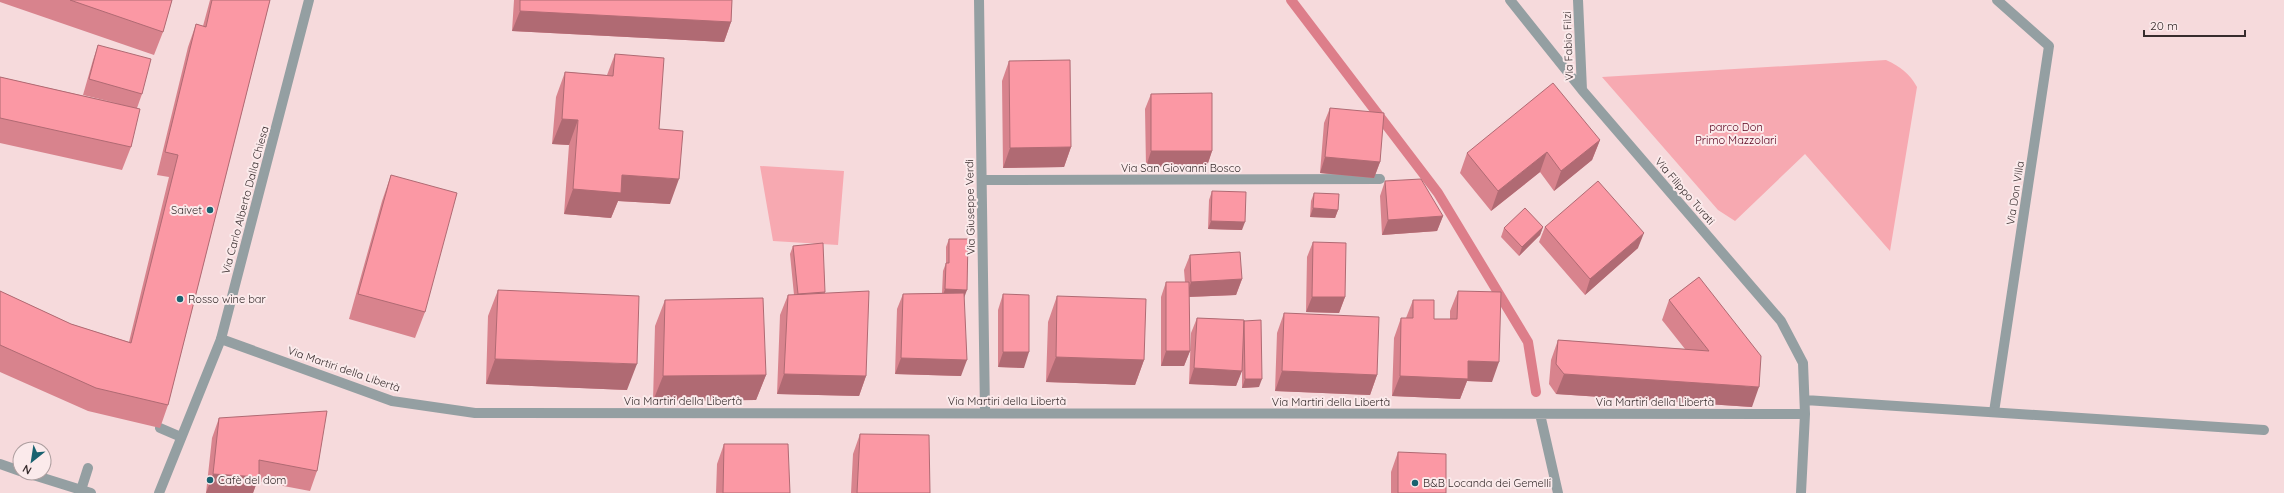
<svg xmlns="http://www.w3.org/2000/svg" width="2284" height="493" viewBox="0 0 2284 493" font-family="Quicksand,sans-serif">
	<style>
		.green { fill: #f7a9b1 }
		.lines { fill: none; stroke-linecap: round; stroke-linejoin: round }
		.stream { stroke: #dd7e8a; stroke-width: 10 }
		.service { stroke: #949fa2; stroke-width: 10 }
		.pedestrian { stroke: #949fa2; stroke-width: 10 }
		.minor { stroke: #949fa2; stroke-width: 10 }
		.tertiary { stroke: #949fa2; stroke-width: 10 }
		.wall { fill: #d8838d }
		.shaded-wall { fill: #b06a73 }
		.building { fill: #fb98a4; stroke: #b06a73 }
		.poi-dot { fill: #196270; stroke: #fbeaeb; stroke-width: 1.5 }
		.labels { text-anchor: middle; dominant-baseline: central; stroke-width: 4; stroke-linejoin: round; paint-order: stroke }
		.street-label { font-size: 11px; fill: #372c2d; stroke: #fbeaeb }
		.park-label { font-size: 11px; fill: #5a011d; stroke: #fbeaeb }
		.poi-label { font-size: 11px; fill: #372c2d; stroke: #fbeaeb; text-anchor: start }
	</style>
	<rect width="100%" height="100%" fill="#f6dadc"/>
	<!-- green -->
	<path class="green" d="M1886,60C1901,67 1909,73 1917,87L1890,251L1805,154L1735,221L1718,210L1602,77Z
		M760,166L844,171L838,245L773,241Z"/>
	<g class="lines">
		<!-- stream -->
		<path class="stream" d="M1291,0L1438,193L1528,342L1536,392"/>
		<!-- service -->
		<path class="service" d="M1994,412L2049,46L1997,0"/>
		<!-- pedestrian -->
		<path class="pedestrian" d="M160,428L181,437
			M81,490L88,468"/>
		<!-- minor -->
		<path class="minor" d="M979,0L985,413
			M1510,0L1582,90L1781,321L1803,363L1805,414L1801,493
			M1578,0L1582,90
			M982,180L1380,179
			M221,339L392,401L475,413L1805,414
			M1805,400L2264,430
			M1540,414L1558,493
			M0,464L20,471
			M27,473L91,493"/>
		<!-- tertiary -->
		<path class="tertiary" d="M159,493L221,339L309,0"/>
	</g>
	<!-- wall -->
	<path class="wall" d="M0,0H172L163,32L154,55L0,2Z
		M210,0H270L168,405L160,428L88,411L0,372V291L71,324L129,342L169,177L157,175L188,47L196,24L203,26Z
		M514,0H732L731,22L724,42L512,31Z
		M98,45L142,94L137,108L131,147L122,170L0,143V77L120,104L83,95L93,60Z
		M615,54L659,129L670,204L618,201L611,218L564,214L569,145L552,144L556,97L565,72L607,75Z
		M1009,61L1071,147L1064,167L1003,168L1002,81Z
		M1151,94L1212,151L1207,166L1146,167L1145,109Z
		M1330,108L1380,162L1374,178L1320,173L1324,123Z
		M1600,140L1592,160L1554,191L1540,172L1491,211L1460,173L1467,153Z
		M391,175L425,312L415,338L349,319L382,201Z
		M1385,181L1443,216L1437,231L1382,235L1380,196Z
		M1212,191L1242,230L1208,229L1209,200Z
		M1314,193L1338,210L1335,218L1310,217L1311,201Z
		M1543,227L1540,235L1519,256L1501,237L1504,228Z
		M1545,227L1638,248L1585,295L1539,242Z
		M949,239L964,298L961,376L895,374L897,309L903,294L942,293L943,271L946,263V247Z
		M1313,242L1345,297L1339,313L1306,312L1307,257Z
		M793,246L825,292V293L866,376L859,396L777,394L780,315L788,295H794L790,254Z
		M1190,255L1242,279L1236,295L1189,297L1190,351L1184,366H1161V297L1166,282H1185L1184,270Z
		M1699,277L1752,407L1556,394L1549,384L1551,360L1558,340L1685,349L1662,320L1669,300Z
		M498,290L627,390L486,384L488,316Z
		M1458,291L1492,382L1467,381L1460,399L1392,396L1394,338L1401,318H1406L1413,300L1434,319H1450V311Z
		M1003,294L1024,368L998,367V310Z
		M1057,296L1144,360L1135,385L1046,382L1048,322Z
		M665,300L766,375L756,400L653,401L655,326Z
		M1284,313L1377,375L1370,395L1275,391L1277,333Z
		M1197,318L1244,320L1259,387L1242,388V370L1236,386L1189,384L1191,333Z
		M219,418L317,471L310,491L257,481L253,493H206L212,438Z
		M860,434L930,493H851L853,454Z
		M724,444L790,493H716L717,464Z
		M1398,452L1446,493H1391V472Z"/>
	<!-- shaded-wall -->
	<path class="shaded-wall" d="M520,11L731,22L724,42L512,31Z
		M562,119L578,120L569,145L552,144Z
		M1600,140L1592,160L1554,191L1561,171Z
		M1071,147L1064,167L1003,168L1010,148Z
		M1151,151H1212L1207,166L1146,167Z
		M1547,152L1540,172L1491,211L1498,191Z
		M1325,157L1380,162L1374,178L1320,173Z
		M622,175L679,179L670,204L618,201L611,218L564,214L573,189Z
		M1313,208L1338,210L1335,218L1310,217Z
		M1443,216L1437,231L1382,235L1388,220Z
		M1211,221L1245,222L1242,230L1208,229Z
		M1543,227L1540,235L1519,256L1522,247Z
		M1644,233L1638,248L1585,295L1590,279Z
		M1242,279L1236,295L1186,297L1191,282Z
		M945,289L967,290L964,298H942Z
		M1312,297H1345L1339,313L1306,312Z
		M1166,351H1190L1184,366H1161Z
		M1003,352H1029L1024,368L998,367Z
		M1056,357L1144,360L1135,385L1046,382Z
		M901,358L967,360L961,376L895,374Z
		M495,359L637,364L627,390L486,384Z
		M1468,361L1499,362L1492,382L1467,381L1460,399L1392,396L1400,376Z
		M1194,368L1242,371L1236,386L1189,384Z
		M1282,371L1377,375L1370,395L1275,391Z
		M784,374L866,376L859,396L777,394Z
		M1564,374L1759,387L1752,407L1556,394Z
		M766,375L756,400L653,401L663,376Z
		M1245,379H1262L1259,387L1242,388Z
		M213,474L259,477L253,493H206Z"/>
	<!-- building -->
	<path class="building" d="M70,0H172L163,32Z
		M212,0H270L168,405L96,388L0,345V291L71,324L131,343L178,155L165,152L196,24L206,27Z
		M520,0H732L731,22L520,11Z
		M98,45L151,59L142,94L89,79Z
		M615,54L664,58L659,129L683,131L679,179L622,175L621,193L573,189L578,120L562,119L565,72L613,76Z
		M1070,60L1071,147L1010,148L1009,61Z
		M0,77L140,109L131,147L0,118Z
		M1553,83L1600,140L1561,171L1547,152L1498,191L1467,153Z
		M1212,93V151H1151V94Z
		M1330,108L1384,113L1380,162L1325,157Z
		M391,175L457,193L425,312L358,294Z
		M1421,179L1443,216L1388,220L1385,181Z
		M1598,181L1644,233L1590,279L1545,227Z
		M1212,191L1246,192L1245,222L1211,221Z
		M1314,193L1339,194L1338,210L1313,208Z
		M1525,208L1543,227L1522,247L1504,228Z
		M949,239H968L967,290L945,289L946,263H949Z
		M1313,242L1346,243L1345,297H1312Z
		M823,243L825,292L798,294L793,246Z
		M1240,252L1242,279L1191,282L1190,255Z
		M1699,277L1761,356L1759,387L1564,374L1556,364L1558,340L1709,351L1669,300Z
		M1166,282H1189L1190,351H1166Z
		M498,290L639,296L637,364L495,359Z
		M869,291L866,376L784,374L788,295Z
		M1458,291L1501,292L1499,362L1468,361V379L1400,376L1401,318H1413V300H1434V319H1457Z
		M964,293L967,360L901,358L903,294Z
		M1003,294L1029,295V352H1003Z
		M1057,296L1146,299L1144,360L1056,357Z
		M763,298L766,375L663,376L665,300Z
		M1284,313L1379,317L1377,375L1282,371Z
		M1197,318L1244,320L1242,371L1194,368Z
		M1261,320L1262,379H1245L1244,321Z
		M327,411L317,471L259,460V477L213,474L219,418Z
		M860,434L929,435L930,493H857Z
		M724,444H788L790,493H723Z
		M1398,452L1446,454V493H1398Z"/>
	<!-- markers -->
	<g class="poi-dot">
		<circle cx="210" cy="210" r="4"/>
		<circle cx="180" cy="299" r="4"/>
		<circle cx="210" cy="480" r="4"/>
		<circle cx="1415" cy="483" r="4"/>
	</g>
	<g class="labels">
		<!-- street labels -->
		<g class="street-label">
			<text transform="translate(1568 46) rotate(-92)">Via Fabio Filzi</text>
			<text x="1181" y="168">Via San Giovanni Bosco</text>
			<text transform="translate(1685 191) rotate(49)">Via Filippo Turati</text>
			<text transform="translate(2015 193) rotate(-81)">Via Don Villa</text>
			<text transform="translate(245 200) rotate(-75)">Via Carlo Alberto Dalla Chiesa</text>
			<text transform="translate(970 207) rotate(-91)">Via Giuseppe Verdi</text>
			<text transform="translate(344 369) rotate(19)">Via Martiri della Libertà</text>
			<text x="683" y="401">Via Martiri della Libertà</text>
			<text x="1007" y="401">Via Martiri della Libertà</text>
			<text x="1331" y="402">Via Martiri della Libertà</text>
			<text x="1655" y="402">Via Martiri della Libertà</text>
		</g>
		<!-- park labels -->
		<g class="park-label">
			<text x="1736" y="127">parco Don<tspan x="1736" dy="13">Primo Mazzolari</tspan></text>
		</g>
		<!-- poi labels -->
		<g class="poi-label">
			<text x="202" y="210" text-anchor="end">Saivet</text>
			<text x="188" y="299">Rosso wine bar</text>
			<text x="218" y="480">Cafè del dom</text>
			<text x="1423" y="483">B&amp;B Locanda dei Gemelli</text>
		</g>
	</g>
	<!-- north arrow -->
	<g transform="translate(32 461) rotate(210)"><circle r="19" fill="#fbeaeb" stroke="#ad9e9f"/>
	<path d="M0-3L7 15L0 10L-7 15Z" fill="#196270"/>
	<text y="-6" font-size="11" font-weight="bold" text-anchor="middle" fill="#372c2d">N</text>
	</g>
	<!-- scale -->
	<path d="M2144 30v6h101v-6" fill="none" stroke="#372c2d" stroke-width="2"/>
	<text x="2150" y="30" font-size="12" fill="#372c2d" stroke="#fbeaeb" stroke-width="3" paint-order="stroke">20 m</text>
</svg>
